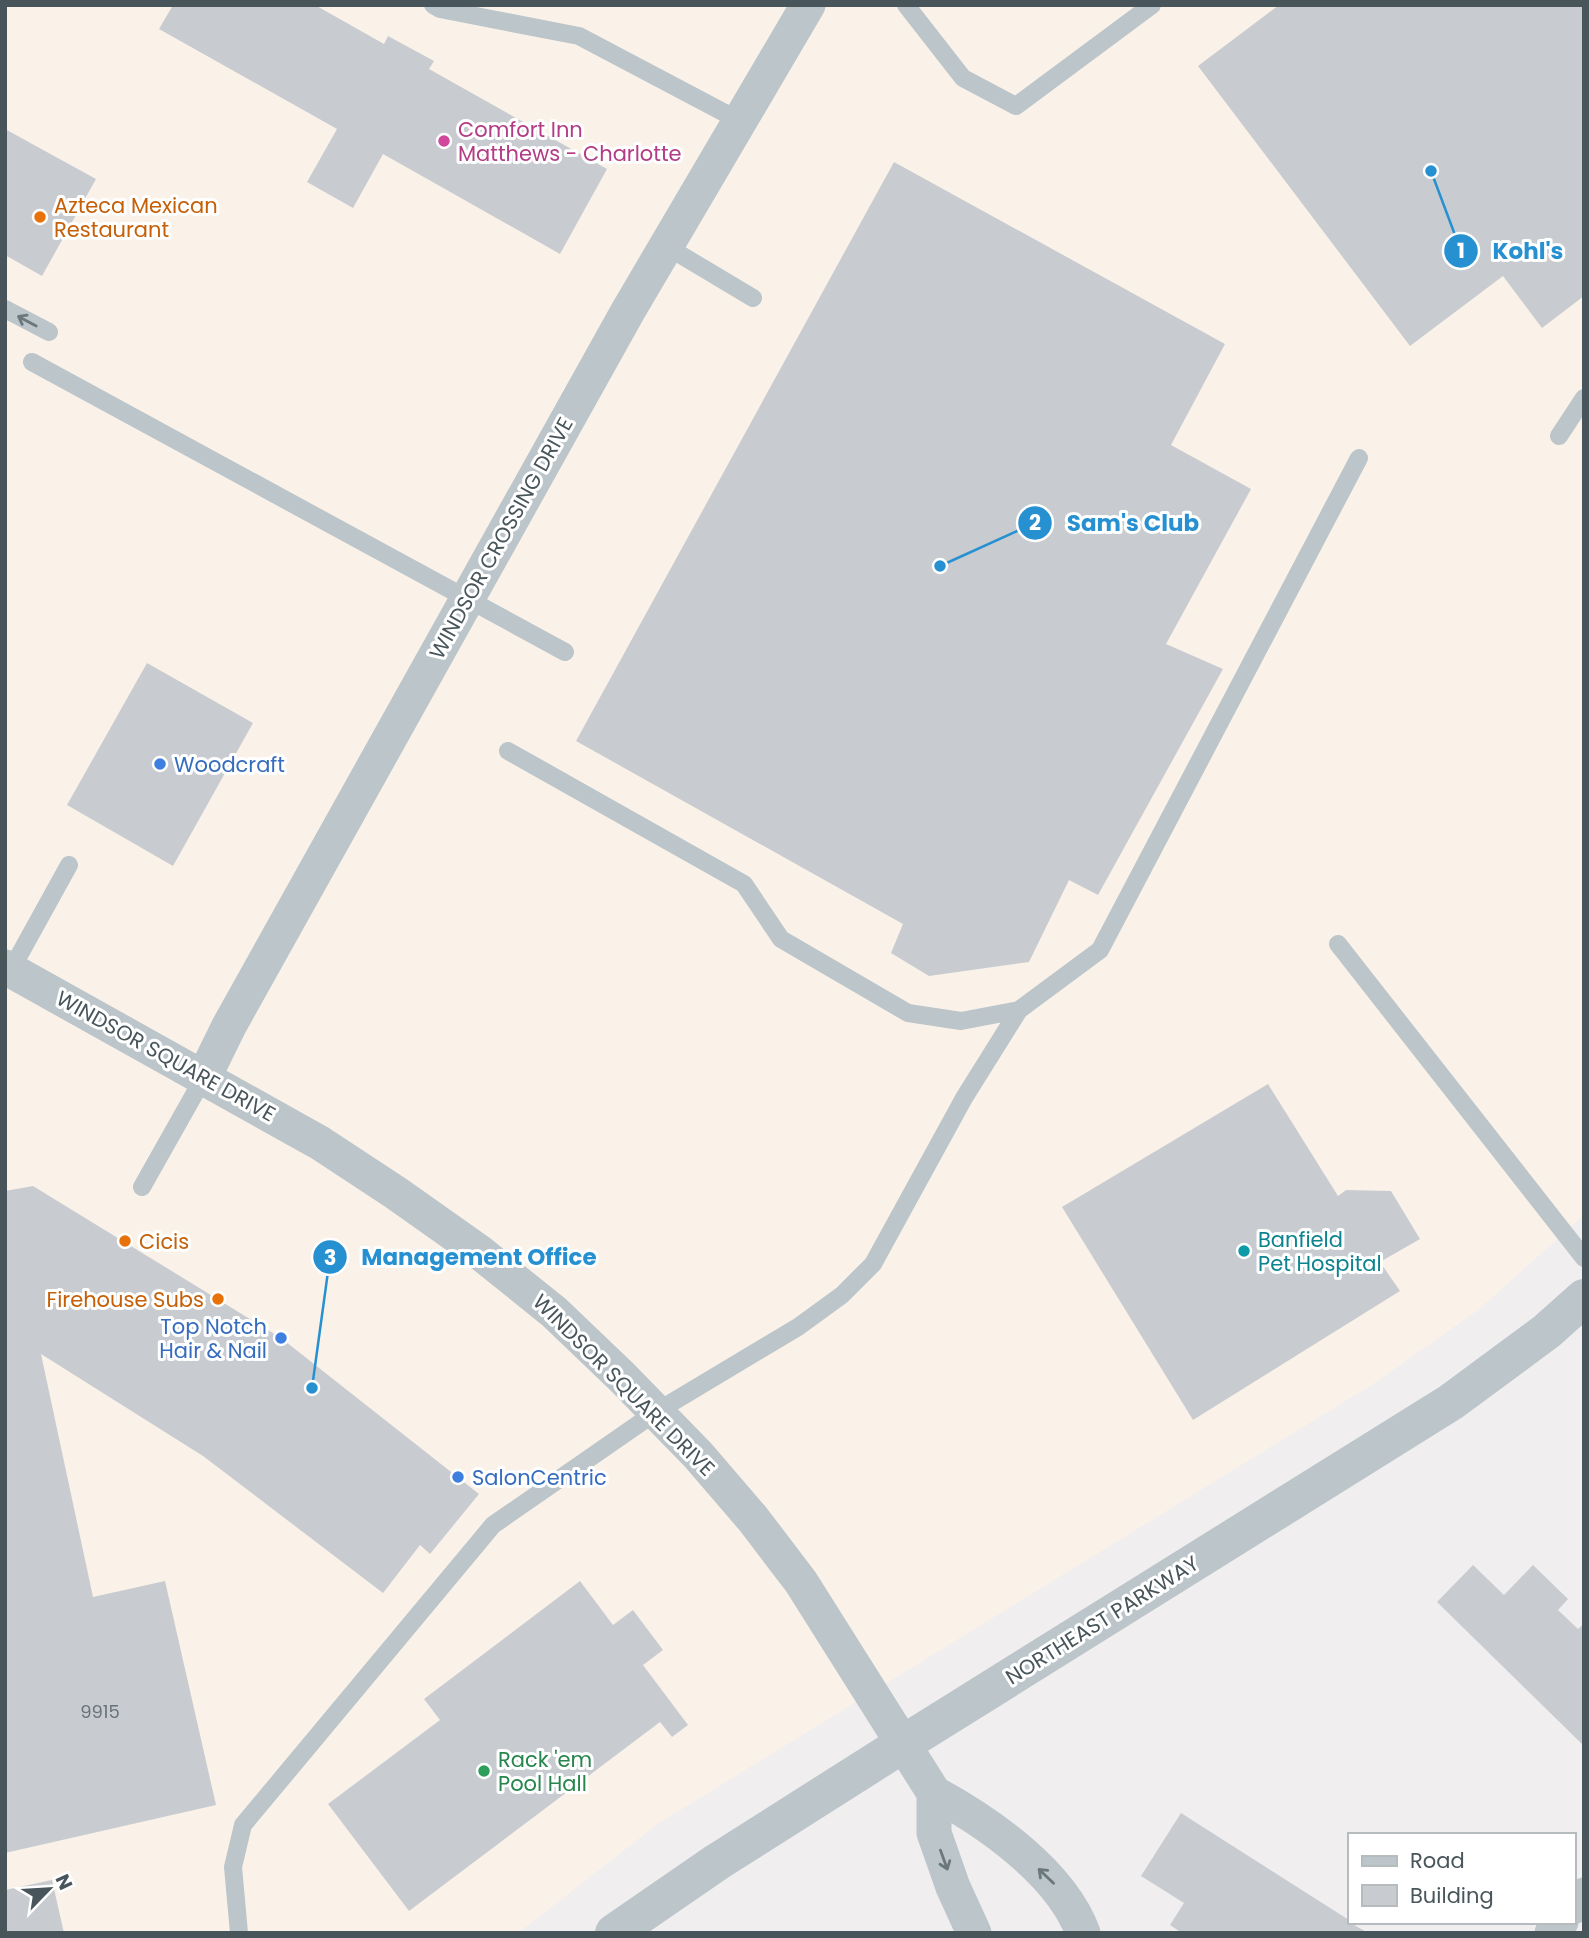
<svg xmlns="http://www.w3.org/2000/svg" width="1589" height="1938" viewBox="0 0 1589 1938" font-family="Poppins,sans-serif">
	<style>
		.commercial { fill: #faf2e8 }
		.building { fill: #c8ccd0 }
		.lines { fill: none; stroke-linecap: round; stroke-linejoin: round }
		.service { stroke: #bbc5ca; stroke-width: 18 }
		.minor { stroke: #bbc5ca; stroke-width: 35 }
		.tertiary { stroke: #bbc5ca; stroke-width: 38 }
		.oneway { stroke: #6a777c }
		.hotel-dot { fill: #d1479c; stroke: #fff; stroke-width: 2.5 }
		.food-dot { fill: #e8710a; stroke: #fff; stroke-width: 2.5 }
		.shop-dot { fill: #3f7fe0; stroke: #fff; stroke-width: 2.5 }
		.culture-dot { fill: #0f9aa8; stroke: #fff; stroke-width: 2.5 }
		.leisure-dot { fill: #2e9e5b; stroke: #fff; stroke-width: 2.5 }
		.labels { text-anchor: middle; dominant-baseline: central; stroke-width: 6; stroke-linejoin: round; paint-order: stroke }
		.number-label { font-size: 18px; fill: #687378 }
		.hotel-label { font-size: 21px; fill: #b23c85; stroke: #fff; text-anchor: start }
		.food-label { font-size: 21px; fill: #c56008; stroke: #fff; text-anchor: start }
		.street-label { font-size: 21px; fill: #48555a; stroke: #fff }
		.shop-label { font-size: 21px; fill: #366cbe; stroke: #fff; text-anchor: start }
		.culture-label { font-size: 21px; fill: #0d838f; stroke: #fff; text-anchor: start }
		.leisure-label { font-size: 21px; fill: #27864d; stroke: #fff; text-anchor: start }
		.leader { fill: none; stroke: #2790d1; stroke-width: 2.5 }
		.callout-dot { fill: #2790d1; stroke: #fff; stroke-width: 2.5 }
		.mark-label { font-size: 21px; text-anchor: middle; font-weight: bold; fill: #fff }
		.callout-label { font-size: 23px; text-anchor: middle; font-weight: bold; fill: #2790d1; stroke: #fff; stroke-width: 6; stroke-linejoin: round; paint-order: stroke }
	</style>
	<rect width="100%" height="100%" fill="#f1eeef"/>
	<!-- commercial -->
	<path class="commercial" d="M5,5H1584V1215L1478,1310L1373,1384L659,1823L518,1933H5Z"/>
	<!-- building -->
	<path class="building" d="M173,5H315L384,44L388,36L434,61L429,69L607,169L560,254L383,154L353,208L307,182L337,129L159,29Z
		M1279,5H1584V296L1542,328L1503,276L1410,346L1198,66Z
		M5,129L96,179L42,276L5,255Z
		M894,162L1225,344L1171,445L1251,489L1166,644L1223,669L1098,895L1069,880L1029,962L929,976L891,953L903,924L576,741Z
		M147,663L253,723L173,866L67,805Z
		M1268,1084L1338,1196L1346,1190L1391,1191L1420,1239L1380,1262L1400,1291L1193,1420L1062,1207Z
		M33,1186L281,1338L479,1494L430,1554L420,1545L383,1593L203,1456L41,1354L93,1597L165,1581L216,1805L5,1853V1191Z
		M1473,1565L1504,1595L1533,1565L1568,1599L1558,1610L1578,1629L1584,1624V1746L1437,1602Z
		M580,1581L613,1625L633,1610L663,1650L643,1665L688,1725L672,1737L660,1722L409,1911L328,1804L440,1720L424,1699Z
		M1181,1813L1349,1920V1922L1368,1933H1182L1170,1925L1184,1903L1141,1876Z
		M52,1880L64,1933H5V1890Z"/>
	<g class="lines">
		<!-- service -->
		<path class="service" d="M433,5L440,9L579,36L740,121
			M906,5L963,78L1016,106L1152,5
			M666,246L753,298
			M5,309L49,332
			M32,362L565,652
			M1559,436L1584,398
			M508,751L744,884L781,939L908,1013L961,1021L1019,1010L1100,950L1359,458
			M1338,944L1584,1258
			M11,970L69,865
			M142,1187L204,1077
			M239,1933L233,1867L243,1825L493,1525L656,1412L798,1327L842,1295L873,1264L964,1098L1019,1010"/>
		<!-- minor -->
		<path class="minor" d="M5,967L320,1143L396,1193L478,1251L554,1312L622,1377L698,1455L753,1519L801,1582L934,1793C989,1823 1061,1873 1083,1933
			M204,1077L229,1026L628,311L808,5
			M934,1793V1833L953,1887L974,1933
			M1573,1907L1584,1895
			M1552,1933L1561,1922"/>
		<!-- tertiary -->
		<path class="tertiary" d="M614,1933L717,1862L903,1744L1451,1402L1547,1331L1584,1298"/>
	</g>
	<!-- one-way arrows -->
	<defs><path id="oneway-shaft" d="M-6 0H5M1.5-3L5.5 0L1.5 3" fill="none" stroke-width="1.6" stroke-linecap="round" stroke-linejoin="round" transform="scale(1.75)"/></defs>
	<g class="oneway">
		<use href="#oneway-shaft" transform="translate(27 321) rotate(-152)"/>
		<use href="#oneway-shaft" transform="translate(944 1860) rotate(70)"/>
		<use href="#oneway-shaft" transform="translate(1046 1876) rotate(-136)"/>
	</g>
	<!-- markers -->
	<circle class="hotel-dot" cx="444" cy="141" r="7"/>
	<g class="food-dot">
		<circle cx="40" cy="217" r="7"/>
		<circle cx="125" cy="1241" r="7"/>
		<circle cx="218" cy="1299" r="7"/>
	</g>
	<g class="shop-dot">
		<circle cx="160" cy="764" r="7"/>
		<circle cx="281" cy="1338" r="7"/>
		<circle cx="458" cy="1477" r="7"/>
	</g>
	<circle class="culture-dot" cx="1244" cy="1251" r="7"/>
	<circle class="leisure-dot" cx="484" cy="1771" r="7"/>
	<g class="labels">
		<!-- number labels -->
		<g class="number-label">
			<text x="100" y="1711">9915</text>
		</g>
		<!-- hotel labels -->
		<g class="hotel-label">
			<text x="458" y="129">Comfort Inn<tspan x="458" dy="24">Matthews - Charlotte</tspan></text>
		</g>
		<!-- food labels -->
		<g class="food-label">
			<text x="54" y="205">Azteca Mexican<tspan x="54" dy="24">Restaurant</tspan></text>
			<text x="139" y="1241">Cicis</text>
			<text x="204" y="1299" text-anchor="end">Firehouse Subs</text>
		</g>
		<!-- street labels -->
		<g class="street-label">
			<text transform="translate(501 538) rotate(-61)">WINDSOR CROSSING DRIVE</text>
			<text transform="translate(166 1056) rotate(29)">WINDSOR SQUARE DRIVE</text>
			<text transform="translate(624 1385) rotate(45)">WINDSOR SQUARE DRIVE</text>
			<text transform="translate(1102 1620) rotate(-32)">NORTHEAST PARKWAY</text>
		</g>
		<!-- shop labels -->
		<g class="shop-label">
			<text x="174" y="764">Woodcraft</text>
			<text x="267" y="1326" text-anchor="end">Top Notch<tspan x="267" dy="24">Hair &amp; Nail</tspan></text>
			<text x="472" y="1477">SalonCentric</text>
		</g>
		<!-- culture labels -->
		<g class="culture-label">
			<text x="1258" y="1239">Banfield<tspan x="1258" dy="24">Pet Hospital</tspan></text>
		</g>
		<!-- leisure labels -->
		<g class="leisure-label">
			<text x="498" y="1759">Rack 'em<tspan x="498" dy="24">Pool Hall</tspan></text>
		</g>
	</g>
	<!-- callouts -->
	<path class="leader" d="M1431 171L1461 251M940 566L1035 523M312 1388L330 1257"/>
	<g class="callout-dot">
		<circle cx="1431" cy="171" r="7"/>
		<circle cx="940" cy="566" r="7"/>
		<circle cx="312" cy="1388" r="7"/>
		<circle cx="1461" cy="251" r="18"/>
		<circle cx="1035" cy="523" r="18"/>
		<circle cx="330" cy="1257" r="18"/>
	</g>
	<g class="mark-label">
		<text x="1461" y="258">1</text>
		<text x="1035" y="530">2</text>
		<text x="330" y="1265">3</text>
	</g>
	<g class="callout-label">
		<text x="1528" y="259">Kohl's</text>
		<text x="1133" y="531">Sam's Club</text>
		<text x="479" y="1265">Management Office</text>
	</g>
	<!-- border -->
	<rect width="1589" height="1938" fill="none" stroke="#48555a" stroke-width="14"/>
	<!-- legend -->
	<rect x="1348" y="1833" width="228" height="91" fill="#ffffff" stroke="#b6bbbd" stroke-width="2"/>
	<rect x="1362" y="1856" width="35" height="10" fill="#bbc5ca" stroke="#b6bbbd" stroke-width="2"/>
	<text x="1410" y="1868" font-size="21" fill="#48555a">Road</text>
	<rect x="1362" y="1885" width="35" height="21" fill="#c8ccd0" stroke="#b6bbbd" stroke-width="2"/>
	<text x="1410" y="1903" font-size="21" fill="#48555a">Building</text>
	<!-- north arrow -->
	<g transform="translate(49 1889) rotate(65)" stroke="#ffffff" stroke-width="5" paint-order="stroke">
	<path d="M0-5L12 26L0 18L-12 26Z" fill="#48555a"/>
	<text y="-10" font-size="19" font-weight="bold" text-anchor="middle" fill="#48555a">N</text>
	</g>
</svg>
